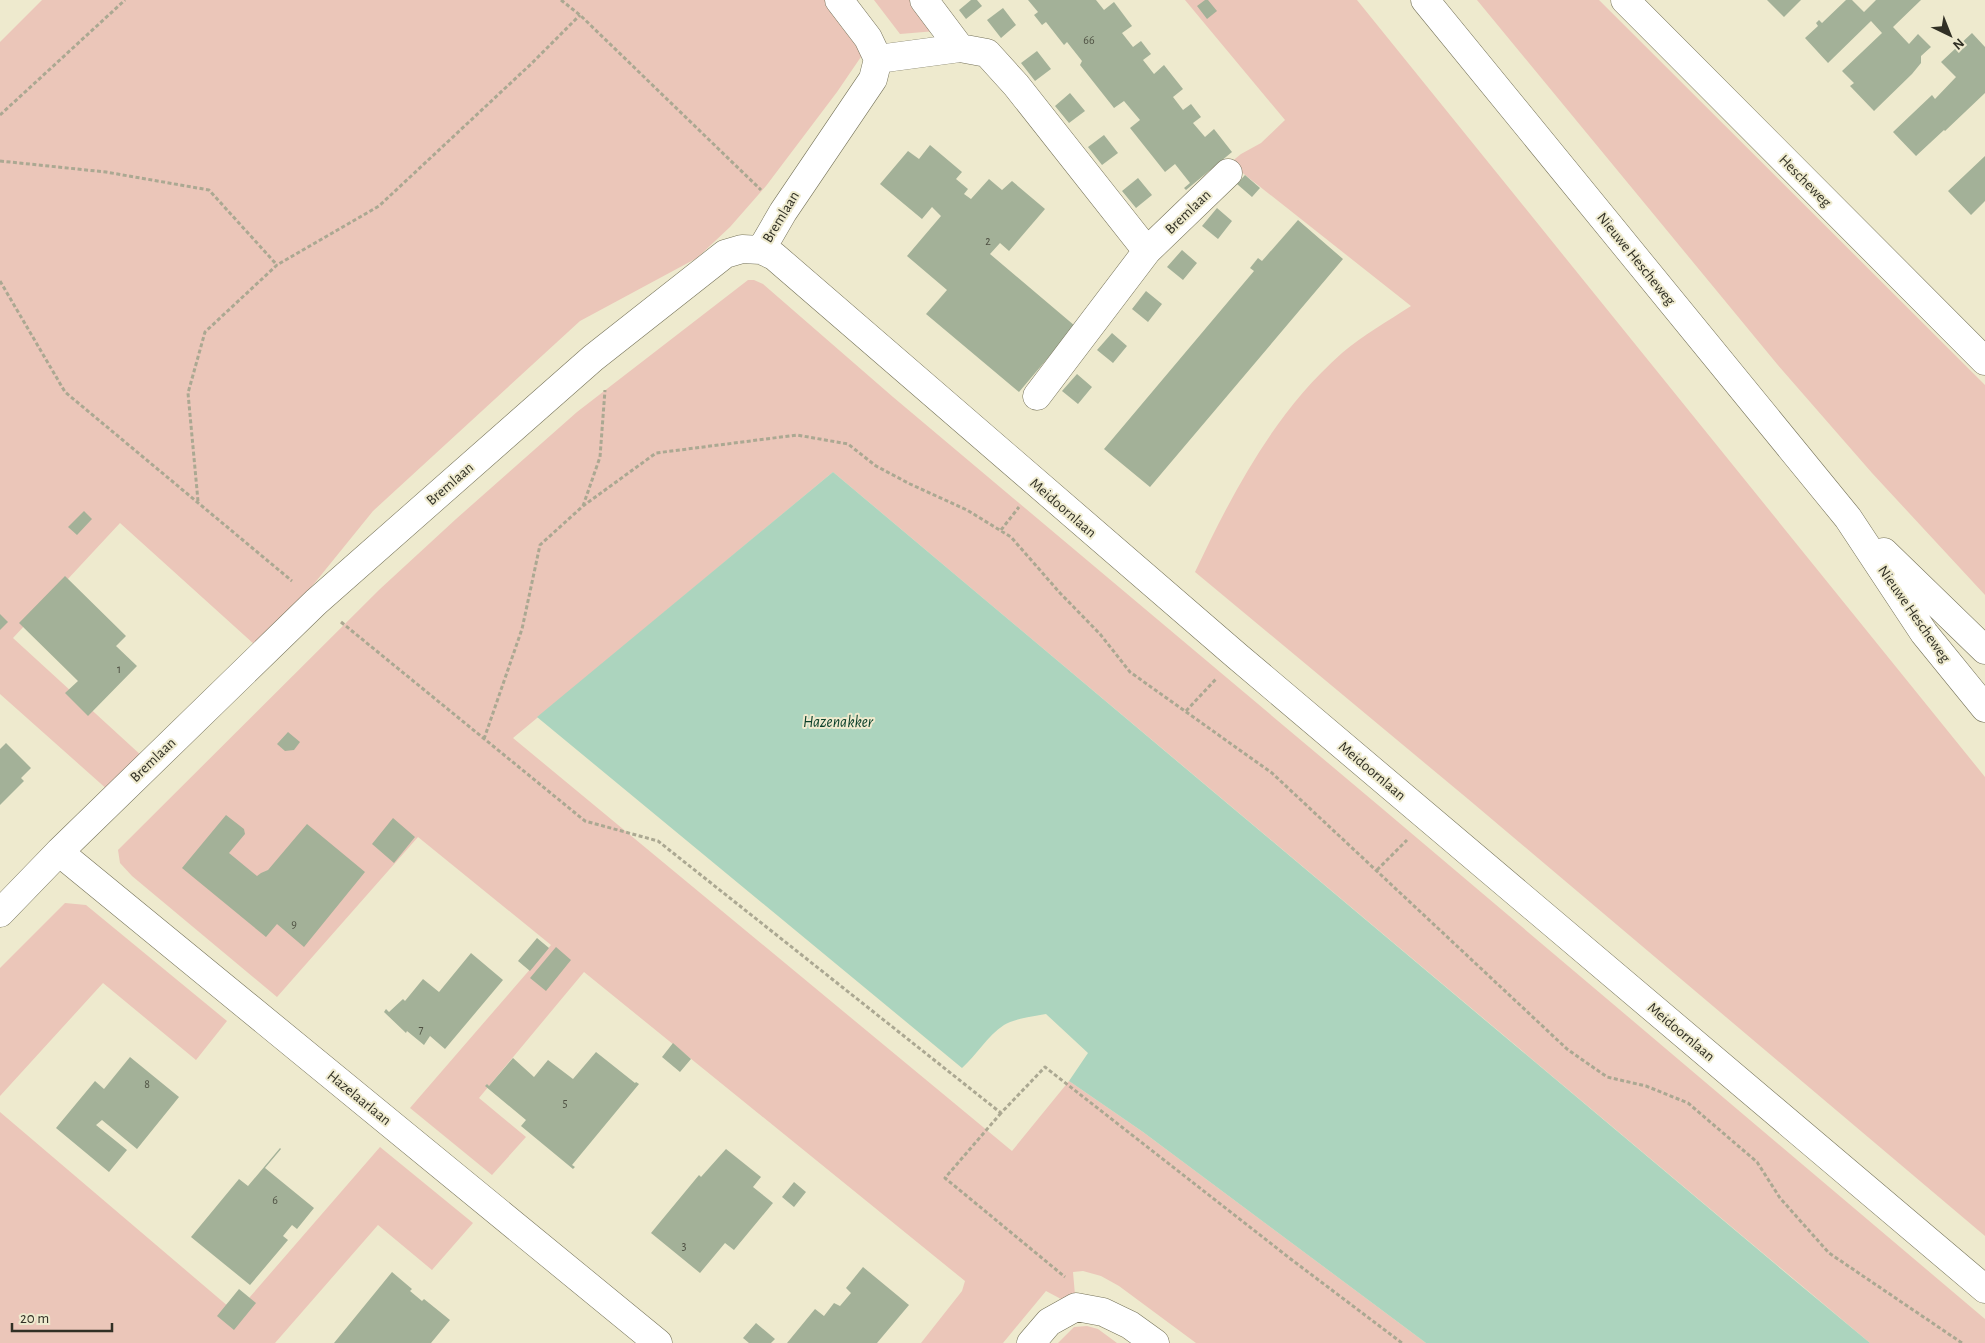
<svg xmlns="http://www.w3.org/2000/svg" width="1985" height="1343" viewBox="0 0 1985 1343" font-family="'Alegreya Sans',sans-serif">
	<style>
		.green { fill: #ebc6b9 }
		.water { fill: #acd4be }
		.building { fill: #a3b198 }
		.lines { fill: none; stroke-linecap: round; stroke-linejoin: round }
		.minor-casing { stroke: #757259; stroke-width: 29 }
		.major-casing { stroke: #757259; stroke-width: 29 }
		.path { stroke: #aba892; stroke-width: 3; stroke-dasharray: 4 2.5; stroke-linecap: butt }
		.minor { stroke: #fff; stroke-width: 28 }
		.major { stroke: #fff; stroke-width: 28 }
		.labels { text-anchor: middle; dominant-baseline: central; stroke-width: 4; stroke-linejoin: round; paint-order: stroke }
		.number-label { font-size: 12px; fill: #4e5042 }
		.street-label { font-size: 15px; fill: #313025; stroke: #eeeace }
		.water-label { font-size: 16px; font-style: italic; fill: #0b402a; stroke: #eeeace }
	</style>
	<rect width="100%" height="100%" fill="#eeeace"/>
	<!-- green -->
	<path class="green" d="M42,0H829L867,48L837,92L766,186L730,227L697,258L580,321L373,511L296,606L255,645L120,523L13,638L143,757L109,791L0,694V42Z
		M874,0H912L936,31L900,34Z
		M1185,0H1357L1985,777V1236L1468,799L1195,572C1233,492 1274,413 1342,353C1363,335 1388,321 1411,306L1230,163L1241,154L1261,143L1285,120Z
		M1477,0H1599L1985,385V595L1872,473L1777,364Z
		M748,280H754L763,284L893,397L1378,805L1985,1319V1343H1870L833,472L513,738L1012,1151L1069,1081L1143,1132L1426,1343H1196L1119,1286L1101,1276L1083,1271L1073,1272L1076,1307L1046,1291L1003,1343H921L962,1291L965,1281L584,972L479,1098L526,1137L492,1175L410,1108L551,945L418,837L277,997L132,876L120,863L118,850L380,589L456,519L577,412Z
		M65,903L86,905L227,1021L196,1060L103,983L0,1096V968Z
		M0,1112L236,1313L380,1147L473,1223L432,1270L378,1225L275,1343H0Z
		M1087,1326L1098,1329L1117,1343H1058L1074,1327Z"/>
	<!-- water -->
	<path class="water" d="M833,472L1793,1279L1870,1343H1426L1143,1132L1069,1081L1088,1053L1046,1014C1035,1016 1013,1019 1004,1025C987,1036 977,1055 962,1068L537,717Z"/>
	<!-- building -->
	<path class="building" d="M971,0H977L982,6L966,19L959,10Z
		M1028,0H1096L1104,10L1114,2L1132,26L1122,33L1133,47L1141,41L1151,54L1143,60L1154,74L1164,65L1183,89L1173,97L1183,110L1191,104L1201,117L1193,123L1205,137L1214,129L1232,152L1186,190L1184,188L1190,183L1175,164L1165,172L1130,128L1140,120L1124,101L1114,108L1080,65L1082,61L1067,42L1064,45L1046,22L1042,25L1034,15L1038,12Z
		M1205,0H1208L1217,11L1207,19L1197,6Z
		M1767,0H1801L1784,17Z
		M1846,0H1852L1864,12L1876,0H1921L1893,27L1909,44L1918,34L1931,47L1921,56V63L1912,74L1874,111L1850,86L1854,83L1842,71L1882,33L1871,21L1828,63L1805,38L1818,26L1816,23L1819,20L1822,23Z
		M1003,8L1016,25L1001,38L987,20Z
		M1972,33L1985,47V93L1945,131L1944,130L1916,156L1893,132L1932,95L1935,99L1956,77L1941,62Z
		M1037,51L1051,69L1035,81L1021,63Z
		M1070,93L1085,111L1069,123L1055,106Z
		M1104,135L1118,153L1102,165L1088,147Z
		M930,145L962,172L956,179L968,189L964,194L971,199L989,179L1002,190L1012,181L1045,209L1009,251L1000,243L990,254L1075,326L1019,392L926,314L947,290L907,256L941,216L932,207L922,219L880,184L908,151L919,159Z
		M1985,156V201L1971,215L1948,191Z
		M1245,175L1260,188L1252,197L1237,184Z
		M1138,178L1152,195L1136,208L1122,191Z
		M1217,208L1232,221L1218,239L1202,226Z
		M1298,220L1343,259L1150,487L1104,449L1254,271L1250,268L1258,258L1262,261Z
		M1182,250L1197,263L1183,280L1167,267Z
		M1146,291L1162,304L1148,322L1132,309Z
		M1112,333L1127,346L1113,363L1097,350Z
		M1077,374L1092,387L1078,404L1062,391Z
		M84,511L92,519L77,535L68,527Z
		M65,576L126,636L116,646L137,666L88,716L65,693L78,681L19,623Z
		M0,614L8,622L0,630Z
		M288,732L300,742L294,750L285,751L277,744Z
		M6,743L31,768L21,778L24,781L0,805V749Z
		M226,815L244,829L245,834L229,853L257,876L261,873L268,870L307,824L365,872L304,947L277,924L266,937L182,868Z
		M393,818L415,837L394,863L372,844Z
		M537,938L549,948L530,971L518,961Z
		M556,947L571,960L546,991L530,978Z
		M471,953L503,980L445,1049L430,1036L424,1045L407,1031L406,1033L384,1012L386,1009L389,1012L403,999L405,1001L423,979L439,992Z
		M673,1043L691,1059L680,1072L662,1057Z
		M596,1052L635,1083L636,1082L639,1084L572,1165L575,1167L573,1169L521,1126L526,1120L485,1086L487,1084L489,1086L513,1058L534,1077L548,1060L573,1079Z
		M130,1057L179,1097L137,1149L102,1120L96,1125L127,1150L109,1172L56,1128L95,1081L104,1089Z
		M280,1148L281,1149L265,1168L314,1208L297,1229L292,1225L283,1236L288,1240L250,1285L191,1237L239,1179L248,1186Z
		M726,1149L761,1177L753,1187L773,1203L734,1250L725,1243L700,1273L651,1233L699,1175L701,1177Z
		M794,1182L806,1192L794,1207L782,1197Z
		M863,1267L909,1305L877,1343H787L815,1309L824,1316L834,1303L840,1306L851,1293L846,1288Z
		M392,1272L412,1289L410,1291L422,1301L424,1299L450,1320L431,1343H334Z
		M239,1289L256,1303L234,1330L217,1316Z
		M756,1323L775,1339L771,1343H749L743,1338Z"/>
	<g class="lines">
		<defs>
			<path id="minor" d="M924,0L960,48L987,53L1016,85L1147,251
				M1625,0L1985,361
				M878,59L960,48
				M761,250L774,256L1237,656L1985,1289
				M1037,396L1147,251L1228,173
				M59,852L658,1343
				M0,913L59,852L316,602L593,358L725,254L742,249L761,250L783,212L873,79L878,59L868,38L839,0
				M1031,1343L1049,1322L1076,1307L1103,1312L1130,1325L1155,1343"/>
			<path id="major" d="M1425,0L1848,518L1924,633L1985,708
				M1884,552L1985,650"/>
		</defs>
		<!-- minor casing -->
		<use href="#minor" class="minor-casing"/>
		<!-- major casing -->
		<use href="#major" class="major-casing"/>
		<!-- path -->
		<path class="path" d="M561,0L580,15L761,190
			M0,115L125,0
			M0,161L106,172L209,190L277,265
			M0,281L65,392L292,581
			M198,501L188,393L205,332L277,265L379,206L531,64L580,15
			M583,506L600,457L605,390
			M1001,530L1019,507
			M341,622L585,821L658,841L1001,1113L1045,1067L1292,1260L1402,1343
			M1186,711L1216,679
			M484,739L522,629L540,545L583,506L656,453L797,435L848,444L876,466L910,484L967,510L1011,537L1060,593L1100,634L1130,672L1272,773L1567,1049L1607,1077L1646,1086L1688,1103L1757,1162L1780,1198L1829,1253L1962,1343
			M1377,870L1407,840
			M1001,1113L945,1178L1065,1277"/>
		<!-- minor -->
		<use href="#minor" class="minor"/>
		<!-- major -->
		<use href="#major" class="major"/>
	</g>
	<g class="labels">
		<!-- number labels -->
		<g class="number-label">
			<text x="1089" y="40">66</text>
			<text x="988" y="241">2</text>
			<text x="119" y="669">1</text>
			<text x="294" y="924">9</text>
			<text x="421" y="1029">7</text>
			<text x="147" y="1084">8</text>
			<text x="565" y="1103">5</text>
			<text x="275" y="1200">6</text>
			<text x="684" y="1246">3</text>
		</g>
		<!-- street labels -->
		<g class="street-label">
			<text transform="translate(1805 181) rotate(45)">Hescheweg</text>
			<text transform="translate(1188 212) rotate(-44)">Bremlaan</text>
			<text transform="translate(781 217) rotate(-59)">Bremlaan</text>
			<text transform="translate(1636 259) rotate(51)">Nieuwe Hescheweg</text>
			<text transform="translate(450 484) rotate(-41)">Bremlaan</text>
			<text transform="translate(1063 508) rotate(41)">Meidoornlaan</text>
			<text transform="translate(1914 614) rotate(55)">Nieuwe Hescheweg</text>
			<text transform="translate(153 760) rotate(-44)">Bremlaan</text>
			<text transform="translate(1372 771) rotate(40)">Meidoornlaan</text>
			<text transform="translate(1681 1032) rotate(40)">Meidoornlaan</text>
			<text transform="translate(359 1098) rotate(39)">Hazelaarlaan</text>
		</g>
		<!-- water labels -->
		<g class="water-label">
			<text x="838" y="722">Hazenakker</text>
		</g>
	</g>
	<!-- north arrow -->
	<g transform="translate(1950 35) rotate(137)" stroke="#eeeace" stroke-width="4" paint-order="stroke">
	<path d="M0-4L9 19L0 12L-9 19Z" fill="#313025"/>
	<text y="-8" font-size="14" font-weight="bold" text-anchor="middle" fill="#313025">N</text>
	</g>
	<!-- scale -->
	<path d="M12 1323v8h100v-8" fill="none" stroke="#313025" stroke-width="2.5"/>
	<text x="20" y="1323" font-size="15" fill="#313025" stroke="#eeeace" stroke-width="4" paint-order="stroke">20 m</text>
</svg>
